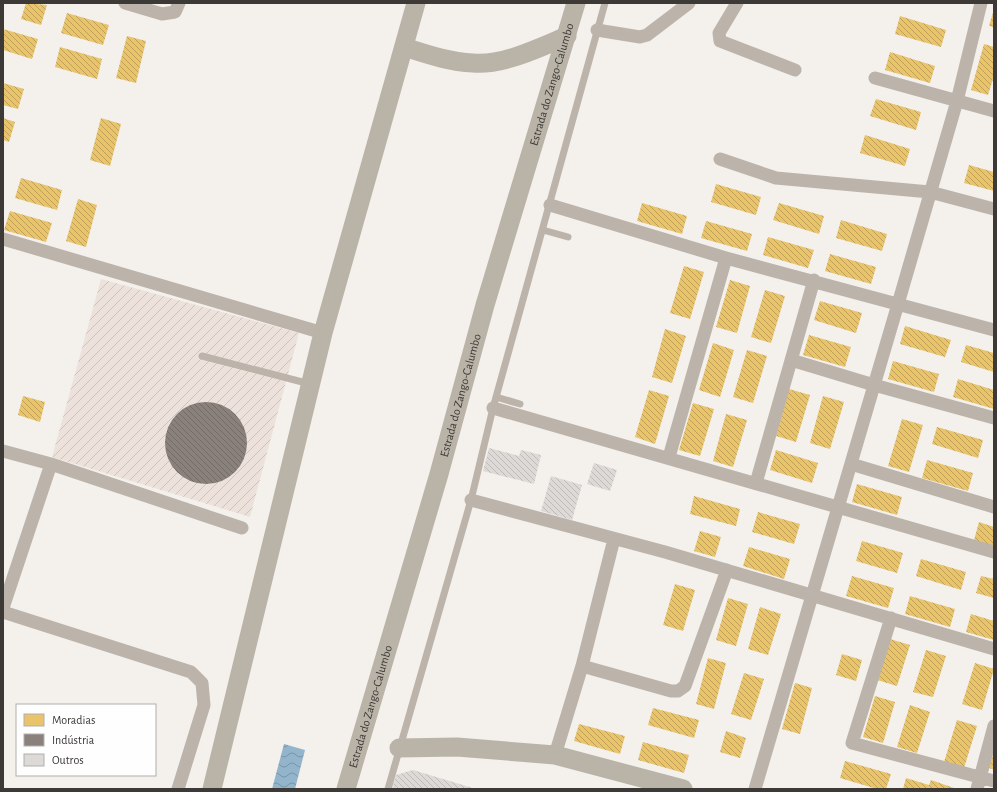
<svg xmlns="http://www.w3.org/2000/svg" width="997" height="792" viewBox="0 0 997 792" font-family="'Alegreya Sans',sans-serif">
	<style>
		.industrial { fill: url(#industrial-furrows) }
		.water { fill: url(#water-waves) }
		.homes { fill: url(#homes-back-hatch) }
		.industry { fill: url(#industry-back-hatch) }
		.building { fill: url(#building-back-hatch) }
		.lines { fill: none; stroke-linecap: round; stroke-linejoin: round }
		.lane { stroke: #bcb4ab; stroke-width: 7 }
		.street { stroke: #bcb4ab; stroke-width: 13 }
		.secondary { stroke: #bab4a8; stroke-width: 19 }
		.labels { text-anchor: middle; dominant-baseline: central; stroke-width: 4; stroke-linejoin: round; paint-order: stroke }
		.street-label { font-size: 12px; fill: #3c3936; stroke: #fefefe }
	</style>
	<defs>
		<pattern id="industrial-furrows" width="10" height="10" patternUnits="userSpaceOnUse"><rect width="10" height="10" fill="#ede2db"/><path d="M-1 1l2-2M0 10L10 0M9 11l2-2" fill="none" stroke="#ccc3bd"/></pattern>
		<pattern id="water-waves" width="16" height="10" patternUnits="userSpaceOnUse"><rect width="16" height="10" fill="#93b5cc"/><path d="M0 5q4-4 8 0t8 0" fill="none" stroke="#7994a6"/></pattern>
		<pattern id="homes-back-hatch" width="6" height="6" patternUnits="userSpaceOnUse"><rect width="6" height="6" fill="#e9c46a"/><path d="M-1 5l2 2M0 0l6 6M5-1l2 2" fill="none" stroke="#bea058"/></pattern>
		<pattern id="industry-back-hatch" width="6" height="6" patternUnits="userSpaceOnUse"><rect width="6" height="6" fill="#8a817c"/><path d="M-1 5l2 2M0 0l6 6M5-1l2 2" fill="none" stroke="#726b66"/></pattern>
		<pattern id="building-back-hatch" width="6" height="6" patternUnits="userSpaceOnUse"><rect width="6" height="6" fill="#dcd9d6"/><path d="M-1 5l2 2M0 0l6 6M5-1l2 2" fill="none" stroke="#bebbb8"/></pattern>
	</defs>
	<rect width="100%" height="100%" fill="#f4f0ec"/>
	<!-- industrial -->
	<path class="industrial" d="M101,279L299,333L250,517L52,457Z"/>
	<!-- water -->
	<path class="water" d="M284,744L305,750L295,789H272Z"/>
	<!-- homes -->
	<path class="homes" d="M26,3L47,5L41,25L21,19Z
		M994,9V27L989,26Z
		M67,13L109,25L103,45L61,33Z
		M900,16L946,30L941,47L895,34Z
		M3,29L38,39L32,59L3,50Z
		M127,36L146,41L136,83L116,78Z
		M984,44L994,47V76L988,95L971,90Z
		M60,47L102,59L97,79L55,67Z
		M890,52L935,66L930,83L885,70Z
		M3,83L24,89L18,109L3,105Z
		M876,99L921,112L916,130L870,116Z
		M3,118L15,122L9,142L3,140Z
		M101,118L121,124L110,166L90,160Z
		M865,135L910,149L905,166L860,153Z
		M969,165L994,172V191L964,183Z
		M21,178L62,190L57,210L15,198Z
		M716,184L761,197L756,215L711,202Z
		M78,199L97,205L86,247L66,241Z
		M642,203L687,216L682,234L637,221Z
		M779,203L824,216L819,234L773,220Z
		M10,211L52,223L46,242L4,230Z
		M841,220L887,234L882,251L836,238Z
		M706,221L752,234L747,251L701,238Z
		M768,237L814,250L808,268L763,255Z
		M830,254L876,267L871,284L825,271Z
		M684,266L704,272L690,319L670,313Z
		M730,280L750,286L737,333L716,327Z
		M765,290L785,296L771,343L751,337Z
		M820,301L862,313L856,333L814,320Z
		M905,326L951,340L945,357L900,344Z
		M665,329L686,336L672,383L652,377Z
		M809,335L851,347L845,367L803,355Z
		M713,343L734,350L720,397L699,390Z
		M966,345L994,353V372L961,362Z
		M747,350L767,356L753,403L733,397Z
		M893,361L939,374L934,392L888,379Z
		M958,379L994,390V409L953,397Z
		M789,389L810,395L796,442L776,436Z
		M649,390L669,396L655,444L635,437Z
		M23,396L45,402L40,422L18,415Z
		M823,396L844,402L830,449L810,443Z
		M693,403L714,409L700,456L679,450Z
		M726,414L747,420L733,467L713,461Z
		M902,419L923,425L909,472L888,466Z
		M937,427L983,440L978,458L932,444Z
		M776,450L818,463L812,483L770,470Z
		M927,460L973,473L968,491L922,478Z
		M857,484L902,497L897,515L852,502Z
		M694,496L740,509L736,526L690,514Z
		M758,512L800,524L794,544L752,532Z
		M979,522L994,527V546L974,540Z
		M700,531L721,537L715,557L694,551Z
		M862,541L903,553L897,573L856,561Z
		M749,547L790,559L784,579L743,566Z
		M921,559L966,572L961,590L916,576Z
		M852,576L894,588L888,608L846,596Z
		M981,576L994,579V598L976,593Z
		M675,584L695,590L683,631L663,625Z
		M910,596L955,609L950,627L905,614Z
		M728,598L748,604L736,646L716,640Z
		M760,607L781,614L768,655L748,649Z
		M971,614L994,621V640L966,632Z
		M890,639L910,645L897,686L877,680Z
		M926,650L946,656L933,697L913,692Z
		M842,654L862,660L856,681L836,675Z
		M708,658L726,663L714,709L696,704Z
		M975,663L994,669L982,710L962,704Z
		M744,673L764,679L751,720L731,714Z
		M795,683L812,688L800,734L782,729Z
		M875,696L895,702L883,743L863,737Z
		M910,705L930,712L917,753L897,747Z
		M653,708L699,720L694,738L648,725Z
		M957,720L977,726L964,768L944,762Z
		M579,724L625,736L620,754L574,741Z
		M726,731L746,738L740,758L720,752Z
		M643,742L689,755L684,773L638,760Z
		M994,752V770L989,768Z
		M845,761L891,774L886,789H877L840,778Z
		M906,778L929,785L931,780L957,789H903Z"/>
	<!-- industry -->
	<path class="industry" d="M165 443a41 41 0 1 1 82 0a41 41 0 1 1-82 0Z"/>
	<!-- building -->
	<path class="building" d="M489,448L519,456L521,450L541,455L534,484L483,471Z
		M594,463L617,470L610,491L587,484Z
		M551,476L582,485L572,520L541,511Z
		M413,770L476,789H392L396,775Z"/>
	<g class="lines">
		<!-- lane -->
		<path class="lane" d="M543,230L568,237
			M202,356L310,384
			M496,397L520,404
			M388,789L471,500L493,408L605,3"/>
		<!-- street -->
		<path class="street" d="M125,3L162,14L175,12L179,3
			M737,3L719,33L720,41L795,70
			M597,30L640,37L647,35L689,3
			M875,78L994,111
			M720,159L776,178L930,192L994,209
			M550,205L726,258L994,330
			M3,239L323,333
			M791,360L874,385L994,418
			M493,408L994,552
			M3,451L51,464L242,528
			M669,457L726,258
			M851,464L994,507
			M756,483L814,280
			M471,500L665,552L994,649
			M3,608L51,464
			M3,612L191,672L202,683L204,705L178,789
			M891,618L852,743L994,781
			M582,666L671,691H678L685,686L727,570
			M555,755L582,666L614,539
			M755,789L898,304L957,101L981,3
			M977,789L994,726"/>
		<!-- secondary -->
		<g class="secondary">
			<path d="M404,47C426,54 449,62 473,63C502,66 541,47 567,36"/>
			<path d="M399,748L457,747L555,755L683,789"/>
			<path d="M212,789L323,333L416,3"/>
			<path id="s1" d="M346,789L439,474L485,305L576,3"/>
		</g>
	</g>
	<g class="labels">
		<!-- street labels -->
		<g class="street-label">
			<text stroke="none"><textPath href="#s1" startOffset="734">Estrada do Zango-Calumbo</textPath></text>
			<text stroke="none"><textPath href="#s1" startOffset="410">Estrada do Zango-Calumbo</textPath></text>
			<text stroke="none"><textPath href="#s1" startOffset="86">Estrada do Zango-Calumbo</textPath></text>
		</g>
	</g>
	<!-- border -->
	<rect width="997" height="792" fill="none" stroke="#3c3936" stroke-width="8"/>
	<!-- legend -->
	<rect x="16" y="704" width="140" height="72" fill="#fefefe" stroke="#b0afae"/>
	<rect x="24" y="714" width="20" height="12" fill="#e9c46a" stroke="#b0afae"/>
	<text x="52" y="724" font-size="12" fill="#3c3936">Moradias</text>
	<rect x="24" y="734" width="20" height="12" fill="#8a817c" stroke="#b0afae"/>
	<text x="52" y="744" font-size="12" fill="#3c3936">Indústria</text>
	<rect x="24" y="754" width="20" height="12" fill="#dcd9d6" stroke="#b0afae"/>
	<text x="52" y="764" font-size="12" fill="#3c3936">Outros</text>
</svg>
